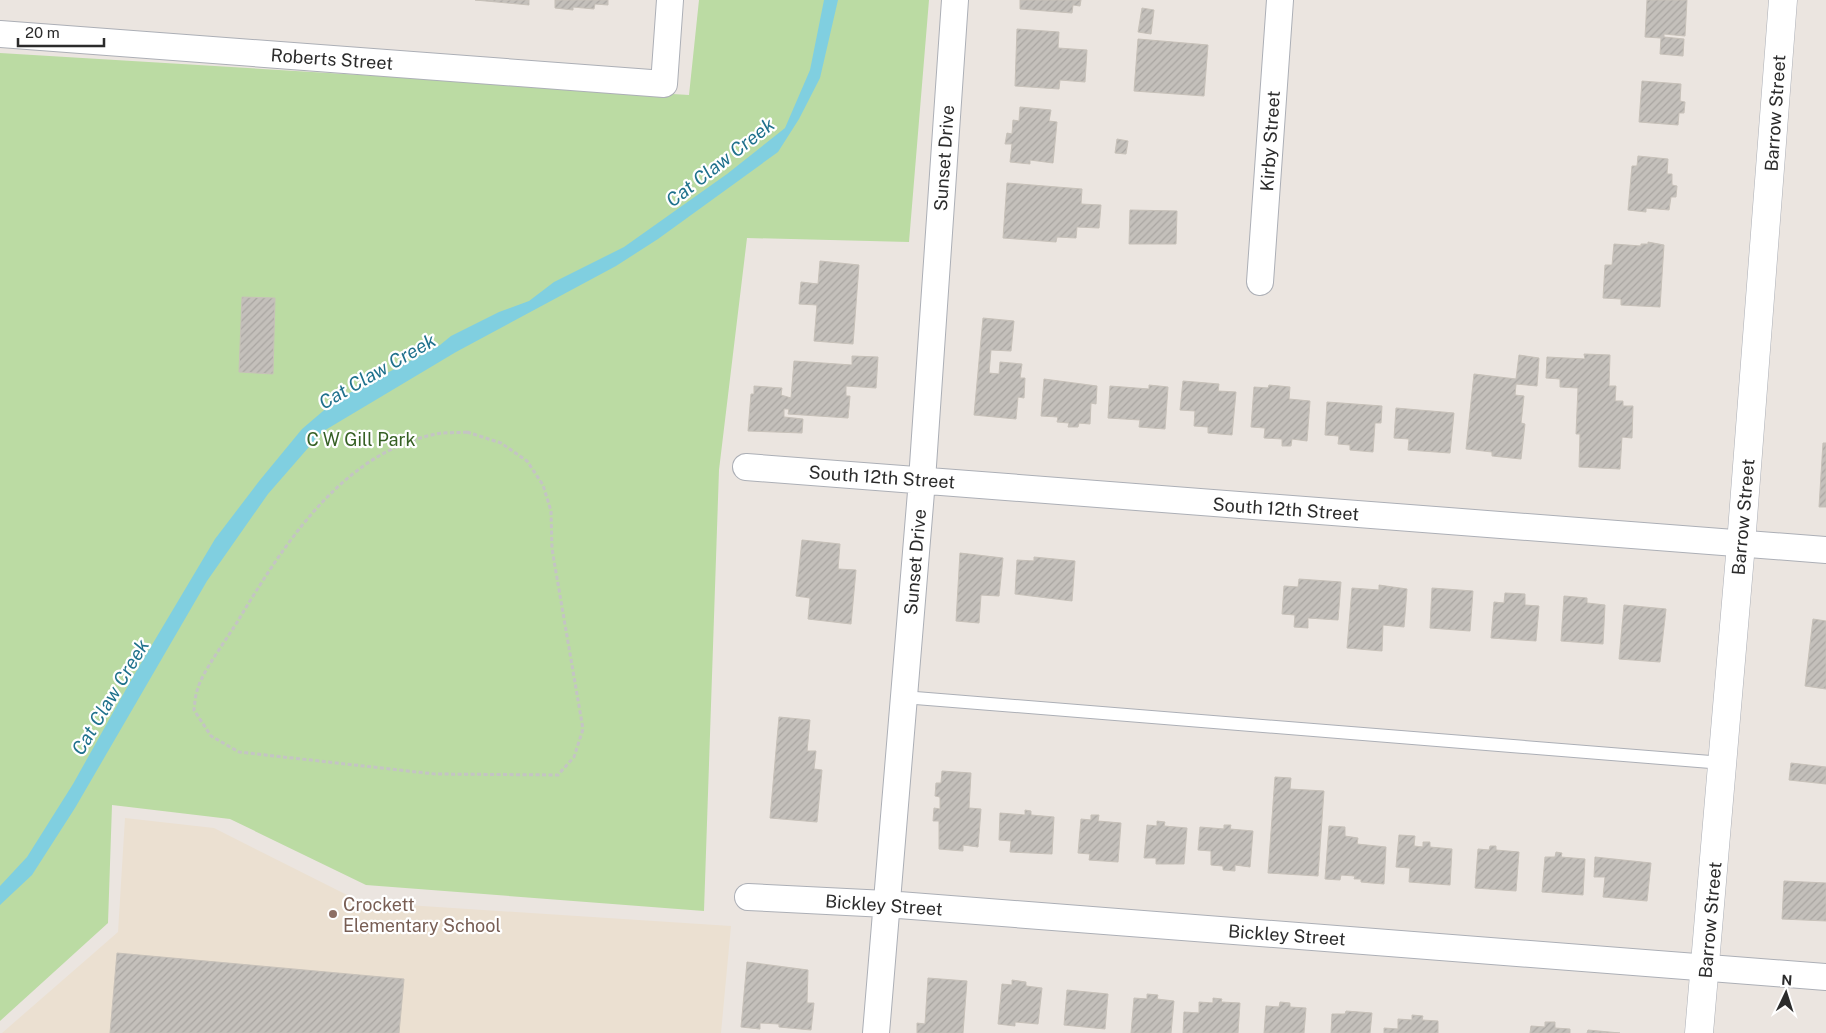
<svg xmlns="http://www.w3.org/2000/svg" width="1826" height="1033" viewBox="0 0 1826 1033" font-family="'Public Sans',sans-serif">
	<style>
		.education { fill: #ebe0d1 }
		.park { fill: #bbdba3 }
		.water { fill: #80cfe0 }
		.building { fill: url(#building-hatch); stroke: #c7c1b9 }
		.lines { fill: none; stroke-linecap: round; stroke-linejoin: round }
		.lane-casing { stroke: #acafb6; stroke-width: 14 }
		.street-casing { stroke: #acafb6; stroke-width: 28 }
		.secondary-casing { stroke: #acafb6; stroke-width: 29 }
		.path { stroke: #c4c4c4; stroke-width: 3; stroke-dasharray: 4 2.5; stroke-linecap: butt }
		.lane { stroke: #fff; stroke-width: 12 }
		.street { stroke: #fff; stroke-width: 26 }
		.secondary { stroke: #fff; stroke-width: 28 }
		.education-dot { fill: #8d6e63; stroke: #fff; stroke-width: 2 }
		.labels { text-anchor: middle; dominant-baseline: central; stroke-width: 4.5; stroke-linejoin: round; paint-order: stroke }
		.street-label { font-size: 18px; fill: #2b2b2b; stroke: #fff }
		.park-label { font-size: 18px; fill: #366024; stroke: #fff }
		.education-label { font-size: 18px; fill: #785e54; stroke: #fff; text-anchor: start }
		.water-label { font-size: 19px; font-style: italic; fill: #1f718c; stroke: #fff }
	</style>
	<defs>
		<pattern id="building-hatch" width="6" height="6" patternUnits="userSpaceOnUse" patternTransform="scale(1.25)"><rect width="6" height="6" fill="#c4c0bb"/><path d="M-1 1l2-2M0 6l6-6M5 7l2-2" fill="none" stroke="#a9a5a1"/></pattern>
	</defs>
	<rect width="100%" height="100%" fill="#ebe5e0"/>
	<!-- education -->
	<path class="education" d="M125,818L214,828L361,902L731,926L721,1033H2L118,932Z"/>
	<!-- park -->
	<path class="park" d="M699,0H929L909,242L747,238L719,470L704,911L366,885L230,819L112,805L108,923L0,1021V53L689,95Z"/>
	<!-- water -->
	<path class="water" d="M824,0H838L820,78L799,119L778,152L658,239L616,266L456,352L322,432L268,494L207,581L75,808L32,875L0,905V886L27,857L73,784L134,675L215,539L260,480L302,429L336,400L440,345L451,336L499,312L529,301L554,282L624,247L727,174L785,128L810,70Z"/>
	<!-- building -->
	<path class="building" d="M475,0H529V5Z
		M555,0H608V5L595,4L594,9L573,7V10L555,8Z
		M1020,0H1081L1080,6L1073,5L1072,13L1020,9Z
		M1647,0H1687L1685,36L1664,34V37L1684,39L1683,56L1660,54L1661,38L1645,37Z
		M1142,8L1154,10L1151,34L1138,32Z
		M1017,29L1059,32L1058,48L1087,50L1085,82L1060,80L1059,89L1015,86Z
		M1138,39L1208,45L1204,96L1134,91Z
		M1642,81L1681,84L1680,101L1685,102L1684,113H1679L1678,125L1639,122Z
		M1020,107L1051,110L1049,121L1057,122L1053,163L1030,160V164L1010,162L1012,144H1005L1007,133L1012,134L1013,120L1019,121Z
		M1117,139L1128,141L1126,154L1115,153Z
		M1638,156L1668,159L1667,174H1672V185L1677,186L1676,197H1671L1669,210L1646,208V212L1628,210L1632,166H1637Z
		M1007,183L1082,189L1081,204L1101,205L1099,228L1077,227L1076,238L1057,237L1056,242L1003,238Z
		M1130,210L1177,211L1176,244H1129Z
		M1648,242L1664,245L1660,307L1621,305V299L1603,298L1605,265H1612L1614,244L1641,246V244H1648Z
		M820,261L859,265L853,344L814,341L817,305L799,304L801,282L818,284Z
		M242,297L275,298L273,374L239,372Z
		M983,318L1014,321L1011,351L991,350L989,373L999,374L1000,362L1022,364L1020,378H1025L1024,398L1018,397L1016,419L974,415Z
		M1584,354L1610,355L1609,386H1616L1615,401H1623V406H1633L1632,438L1622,437L1620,469L1579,467L1580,434H1576L1578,388L1560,387V379L1546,378L1547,357L1585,359Z
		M1519,355L1539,358L1537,386L1516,384L1515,395L1524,396L1521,423L1525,424L1521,459L1492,456V452L1466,449L1474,374L1516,379Z
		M852,356L878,357L876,388L846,386V396H850L848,418L788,414L789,409H784V417L803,419L802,433L748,431L751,394H754V386L782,388L781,395L791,398L794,361L852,365Z
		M1044,379L1097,386L1096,404L1091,403L1090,424L1079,423L1078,427H1068L1069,423L1057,422L1058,417L1041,416Z
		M1183,381L1219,384L1218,391L1236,392L1232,435L1208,433V427L1194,426L1195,411L1180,410Z
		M1149,385L1168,387L1165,429L1139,427L1140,420L1108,418L1110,386L1149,389Z
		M1269,385L1290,387L1289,399L1310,401L1307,441L1292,439L1291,446H1282V439L1264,438L1265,428L1251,427L1254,387L1268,388Z
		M1327,402L1382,406L1381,423H1375L1373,452L1350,450V445L1338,444L1339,436L1325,435Z
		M1396,408L1454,413L1450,453L1408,450L1409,439L1394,438Z
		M1823,443H1826V507H1819Z
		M802,540L840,544L838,569L856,570L851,624L808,619L810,598L796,596Z
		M960,553L1003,558L999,596L981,595L979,623L956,621Z
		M1034,557L1075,561L1072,601L1015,594L1017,560L1034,561Z
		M1299,579L1341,582L1338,620L1308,618V628L1294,627L1295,615L1282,614L1284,586L1298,587Z
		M1379,585L1407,589L1404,627L1383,625L1382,651L1347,648L1352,588L1379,590Z
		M1432,588L1473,591L1470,631L1430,628Z
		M1505,593L1525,594V605L1539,606L1536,641L1491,638L1494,602L1504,603Z
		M1564,596L1587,598V603L1605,605L1603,644L1561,641Z
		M1624,605L1666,609L1660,662L1619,659Z
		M1813,619L1826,621V689L1805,686Z
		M779,717L810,720L807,751H816L814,769L822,770L817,822L770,818Z
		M1791,763L1826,767V784L1789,780Z
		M942,771L971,773L969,808L981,809L978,847L963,845V851L939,849V821H933L934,808L940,809V797L935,796L936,783H941Z
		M1275,777L1291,778L1290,789L1324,791L1318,876L1268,873Z
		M1025,810L1031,811V815L1054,817L1052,854L1010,852L1011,841L999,840L1000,813L1025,815Z
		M1091,815H1099L1098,821L1121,823L1118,862L1089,860L1090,854L1078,853L1081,819L1091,820Z
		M1157,821L1165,822L1164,826L1187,828L1184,864H1156V858H1144L1147,825L1157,826Z
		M1224,825H1231L1230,829L1253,831L1250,867L1235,865V871L1223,870V866L1211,865V851L1198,850L1200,827L1224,829Z
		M1329,826L1345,827V836L1358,838L1357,844L1386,847L1384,884L1361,882V879H1354L1355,876L1341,875L1340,880L1325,879Z
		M1399,835L1415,836L1414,846L1423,847V842H1430V847L1452,849L1450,885L1409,882L1410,868L1396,867Z
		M1490,846H1496V850L1519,852L1516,891L1475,888L1478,849L1489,850Z
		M1556,852L1562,853L1561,857L1585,859L1583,895L1542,892L1545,857H1555Z
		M1595,857L1651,863L1647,901L1603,897L1605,877H1594Z
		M1784,881L1826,883V921L1782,919Z
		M117,953L404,979L399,1033H110Z
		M747,962L808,970L807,1003H814L811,1030L779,1027V1024L760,1023V1029L741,1027Z
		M928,978L967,981L963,1033H917V1023L925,1024Z
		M1012,980L1026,982V986L1042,988L1038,1024L1015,1022V1026L998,1024L1002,984L1012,985Z
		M1067,990L1108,994L1105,1029L1064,1025Z
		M1147,994L1158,995L1157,999L1174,1001L1171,1033H1131L1134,998L1147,999Z
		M1213,998L1222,999L1221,1002L1240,1003L1238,1033H1183L1184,1012L1199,1013V1002L1213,1003Z
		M1280,1002L1290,1003V1007L1306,1008L1304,1033H1264L1266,1006L1279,1007Z
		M1346,1011L1372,1013L1370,1033H1331L1332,1014H1345Z
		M1412,1015L1423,1016L1422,1020L1438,1021V1033H1384V1028L1398,1029V1019L1412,1020Z
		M1545,1022H1555V1028L1570,1029V1033H1530L1531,1026L1545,1027Z
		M1588,1030L1620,1033H1587Z"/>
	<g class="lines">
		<defs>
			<path id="lane" d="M903,697L1723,763"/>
			<path id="street" d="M0,34L664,84L670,0
				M1260,282L1280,0
				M746,467L1826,550
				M748,897L886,904L1826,977
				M876,1033L922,480L955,0"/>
			<path id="secondary" d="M1699,1033L1741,544L1783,0"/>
		</defs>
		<!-- lane casing -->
		<use href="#lane" class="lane-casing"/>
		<!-- street casing -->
		<use href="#street" class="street-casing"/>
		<!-- secondary casing -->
		<use href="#secondary" class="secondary-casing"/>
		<!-- path -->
		<path class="path" d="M467,432L501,443L527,461L543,485L551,511L552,549L583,729L574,757L558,775L435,774L239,752L211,736L194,710C195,703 195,695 198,688C202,672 229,636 239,619C285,543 342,453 436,434C446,432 457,433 467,432Z"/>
		<!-- lane -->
		<use href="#lane" class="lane"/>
		<!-- street -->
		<use href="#street" class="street"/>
		<!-- secondary -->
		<use href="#secondary" class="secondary"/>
	</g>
	<!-- markers -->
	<circle class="education-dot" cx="333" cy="914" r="5"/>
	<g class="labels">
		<!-- street labels -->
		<g class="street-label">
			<text transform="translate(332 59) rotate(4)">Roberts Street</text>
			<text transform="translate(1775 113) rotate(-86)">Barrow Street</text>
			<text transform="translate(1270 141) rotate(-86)">Kirby Street</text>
			<text transform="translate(944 158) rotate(-86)">Sunset Drive</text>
			<text transform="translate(882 477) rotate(4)">South 12th Street</text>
			<text transform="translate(1286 509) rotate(4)">South 12th Street</text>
			<text transform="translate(1743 517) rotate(-85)">Barrow Street</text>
			<text transform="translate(915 562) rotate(-85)">Sunset Drive</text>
			<text transform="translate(884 905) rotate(4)">Bickley Street</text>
			<text transform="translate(1710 920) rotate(-85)">Barrow Street</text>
			<text transform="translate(1287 935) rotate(4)">Bickley Street</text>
		</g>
		<!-- park labels -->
		<g class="park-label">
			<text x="361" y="439">C W Gill Park</text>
		</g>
		<!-- education labels -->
		<g class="education-label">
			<text x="343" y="904">Crockett<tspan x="343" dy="21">Elementary School</tspan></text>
		</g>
		<!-- water labels -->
		<g class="water-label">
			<text transform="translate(720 162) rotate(-38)">Cat Claw Creek</text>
			<text transform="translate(377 371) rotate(-30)">Cat Claw Creek</text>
			<text transform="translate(110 697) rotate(-59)">Cat Claw Creek</text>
		</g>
	</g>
	<!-- north arrow -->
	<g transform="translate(1786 993) rotate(4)" stroke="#ffffff" stroke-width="4" paint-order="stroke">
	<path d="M0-4L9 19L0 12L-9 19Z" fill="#2b2b2b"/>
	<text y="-8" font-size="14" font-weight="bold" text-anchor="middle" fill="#2b2b2b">N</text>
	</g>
	<!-- scale -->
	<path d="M18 38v8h86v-8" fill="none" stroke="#2b2b2b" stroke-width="2.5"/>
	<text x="25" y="38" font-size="15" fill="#2b2b2b" stroke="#ffffff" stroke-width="4" paint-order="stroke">20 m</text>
</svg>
